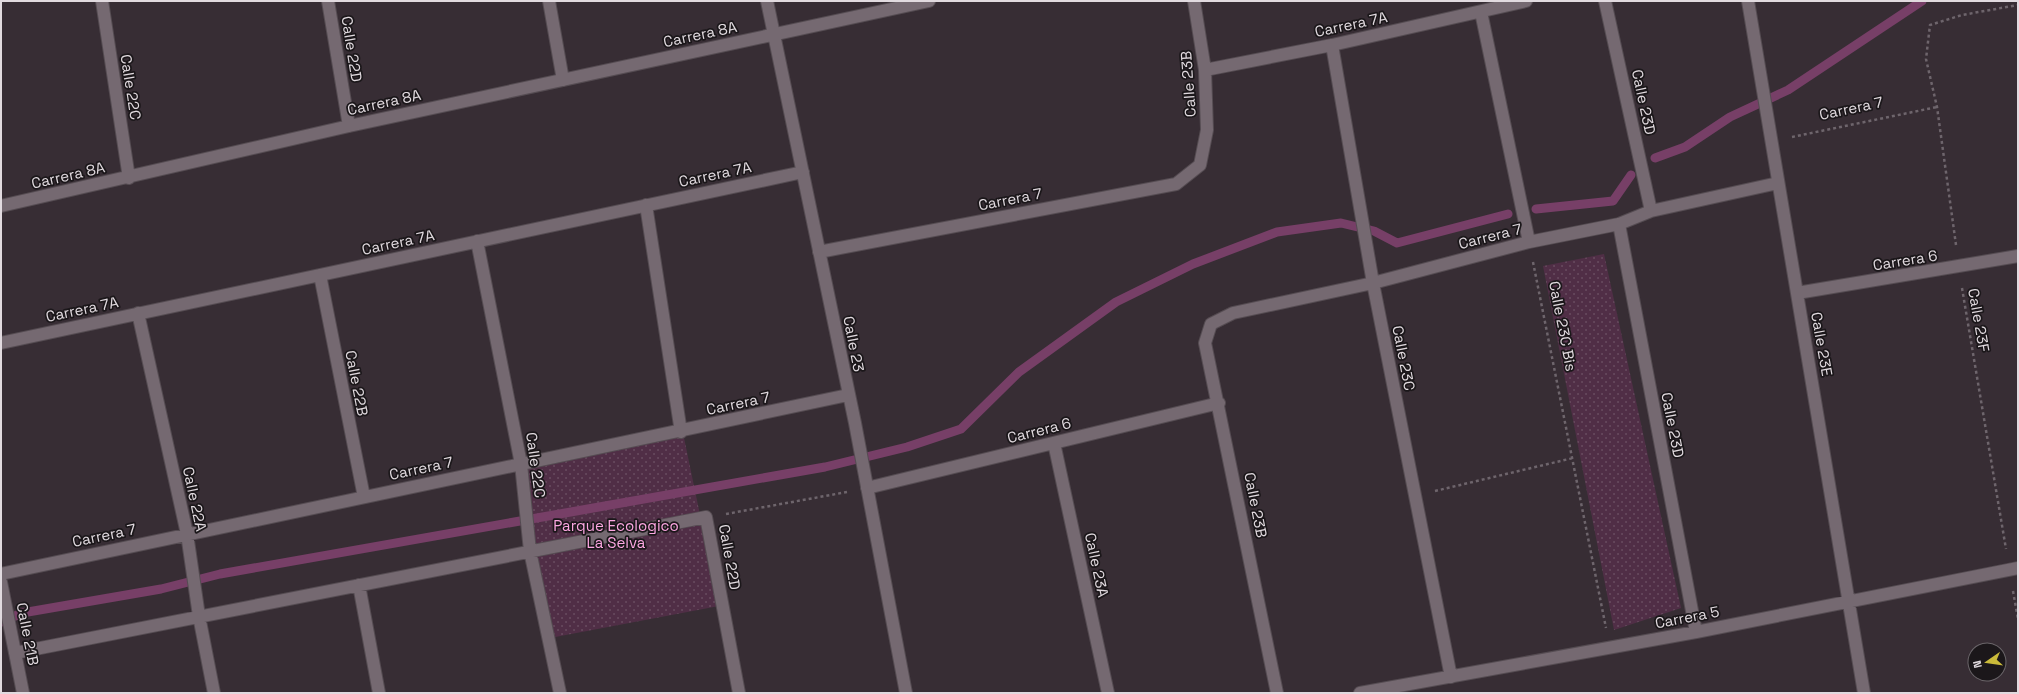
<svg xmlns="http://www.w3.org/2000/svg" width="2019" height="694" viewBox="0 0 2019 694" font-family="'Space Grotesk',sans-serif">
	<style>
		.grass { fill: url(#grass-dots) }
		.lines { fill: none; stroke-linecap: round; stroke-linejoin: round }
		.stream { stroke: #773f67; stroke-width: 9 }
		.minor-casing { stroke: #554c52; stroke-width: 14 }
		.path { stroke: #6e656c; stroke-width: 2.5; stroke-dasharray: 3 3; stroke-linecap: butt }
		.minor { stroke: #756971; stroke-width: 12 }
		.labels { text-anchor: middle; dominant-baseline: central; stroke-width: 3.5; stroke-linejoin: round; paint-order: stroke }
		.street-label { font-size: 15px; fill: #e1dadf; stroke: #1b171a }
		.park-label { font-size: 15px; fill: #fda7e2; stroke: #1b171a }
	</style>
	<defs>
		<pattern id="grass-dots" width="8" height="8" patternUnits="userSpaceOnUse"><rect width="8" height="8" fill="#502e46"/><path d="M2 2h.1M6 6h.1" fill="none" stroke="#694c60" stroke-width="1.8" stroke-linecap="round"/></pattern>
	</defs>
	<rect width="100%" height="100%" fill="#372d34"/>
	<!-- grass -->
	<path class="grass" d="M1604,254L1681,608L1614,630L1543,266Z
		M683,433L719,606L550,638L532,550L524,465Z"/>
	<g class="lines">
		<!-- stream -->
		<path class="stream" d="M1655,158L1685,147L1730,117L1788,90L1922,1
			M1536,209L1613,201L1631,175
			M1,622L22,613L161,589L220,574L825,467L907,447L961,429L1019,372L1116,302L1193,264L1277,232L1341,223L1374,231L1397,243L1508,214"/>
		<defs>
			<path id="minor" d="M102,1L129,178
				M328,1L349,126
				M549,1L563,80
				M767,1L855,423L906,693
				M1605,1L1651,211
				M1748,1L1864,693
				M1481,12L1529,242
				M1332,45L1373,283L1451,677
				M1205,70L1332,45L1526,1
				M646,205L681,432
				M1,206L349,126L929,1
				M1619,224L1696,632
				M477,241L521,464L530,551L560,693
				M819,252L1176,184L1200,165L1207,130L1205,70L1194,1
				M320,275L364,497
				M1797,293L2018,256
				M138,313L187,534L199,616L214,693
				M1,343L803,172
				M1054,443L1108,693
				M867,488L1219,403
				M1,574L848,395
				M1,582L23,693
				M359,585L379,693
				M15,653L706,517L739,693
				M1277,693L1205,343L1211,324L1233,313L1373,283L1529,242L1619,224L1651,211L1778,183
				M1360,693L1696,632L2018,568"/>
		</defs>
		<!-- minor casing -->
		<use href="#minor" class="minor-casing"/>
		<!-- path -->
		<path class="path" d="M1792,137L1937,107
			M1956,245L1937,107L1926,59L1930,25L1962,15L2018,5
			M1533,262L1606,628
			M1962,288L2006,549
			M1435,491L1573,458
			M726,514L847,492
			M2013,591L2018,619"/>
		<!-- minor -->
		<use href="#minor" class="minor"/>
	</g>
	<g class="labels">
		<!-- street labels -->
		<g class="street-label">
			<text transform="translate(1351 24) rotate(-12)">Carrera 7A</text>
			<text transform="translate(700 34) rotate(-12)">Carrera 8A</text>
			<text transform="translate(352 49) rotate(81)">Calle 22D</text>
			<text transform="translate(1188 84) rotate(-94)">Calle 23B</text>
			<text transform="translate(131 87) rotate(81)">Calle 22C</text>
			<text transform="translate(384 102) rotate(-12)">Carrera 8A</text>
			<text transform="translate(1644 102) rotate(78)">Calle 23D</text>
			<text transform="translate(1851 108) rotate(-12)">Carrera 7</text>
			<text transform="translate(715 174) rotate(-12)">Carrera 7A</text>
			<text transform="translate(68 175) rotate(-13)">Carrera 8A</text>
			<text transform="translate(1010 199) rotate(-11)">Carrera 7</text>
			<text transform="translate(1490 236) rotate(-14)">Carrera 7</text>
			<text transform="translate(398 242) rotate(-12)">Carrera 7A</text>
			<text transform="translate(1905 260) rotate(-9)">Carrera 6</text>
			<text transform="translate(82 309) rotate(-12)">Carrera 7A</text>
			<text transform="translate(1979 320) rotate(80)">Calle 23F</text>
			<text transform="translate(1563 326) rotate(79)">Calle 23C Bis</text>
			<text transform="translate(854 344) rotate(79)">Calle 23</text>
			<text transform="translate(1822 344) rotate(80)">Calle 23E</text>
			<text transform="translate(1404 358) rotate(79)">Calle 23C</text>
			<text transform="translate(357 383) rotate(79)">Calle 22B</text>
			<text transform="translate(738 403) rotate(-12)">Carrera 7</text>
			<text transform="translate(1673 425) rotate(79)">Calle 23D</text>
			<text transform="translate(1039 430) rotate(-14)">Carrera 6</text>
			<text transform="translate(536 465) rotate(82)">Calle 22C</text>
			<text transform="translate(421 468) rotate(-12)">Carrera 7</text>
			<text transform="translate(195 499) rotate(78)">Calle 22A</text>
			<text transform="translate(1256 505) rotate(79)">Calle 23B</text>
			<text transform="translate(104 535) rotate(-12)">Carrera 7</text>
			<text transform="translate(730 557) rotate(80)">Calle 22D</text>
			<text transform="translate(1097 565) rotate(78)">Calle 23A</text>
			<text transform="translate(1687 617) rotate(-11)">Carrera 5</text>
			<text transform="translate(28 634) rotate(79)">Calle 21B</text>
		</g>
		<!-- park labels -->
		<g class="park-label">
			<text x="616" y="525">Parque Ecologico<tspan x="616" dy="17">La Selva</tspan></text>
		</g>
	</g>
	<!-- border -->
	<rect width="2019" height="694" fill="none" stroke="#e1dadf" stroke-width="4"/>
	<!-- north arrow -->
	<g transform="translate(1987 662) rotate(257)"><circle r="19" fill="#1b171a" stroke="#6a6569"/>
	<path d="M0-3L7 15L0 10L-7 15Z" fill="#caba3a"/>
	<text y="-6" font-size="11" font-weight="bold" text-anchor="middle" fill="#e1dadf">N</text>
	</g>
</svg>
